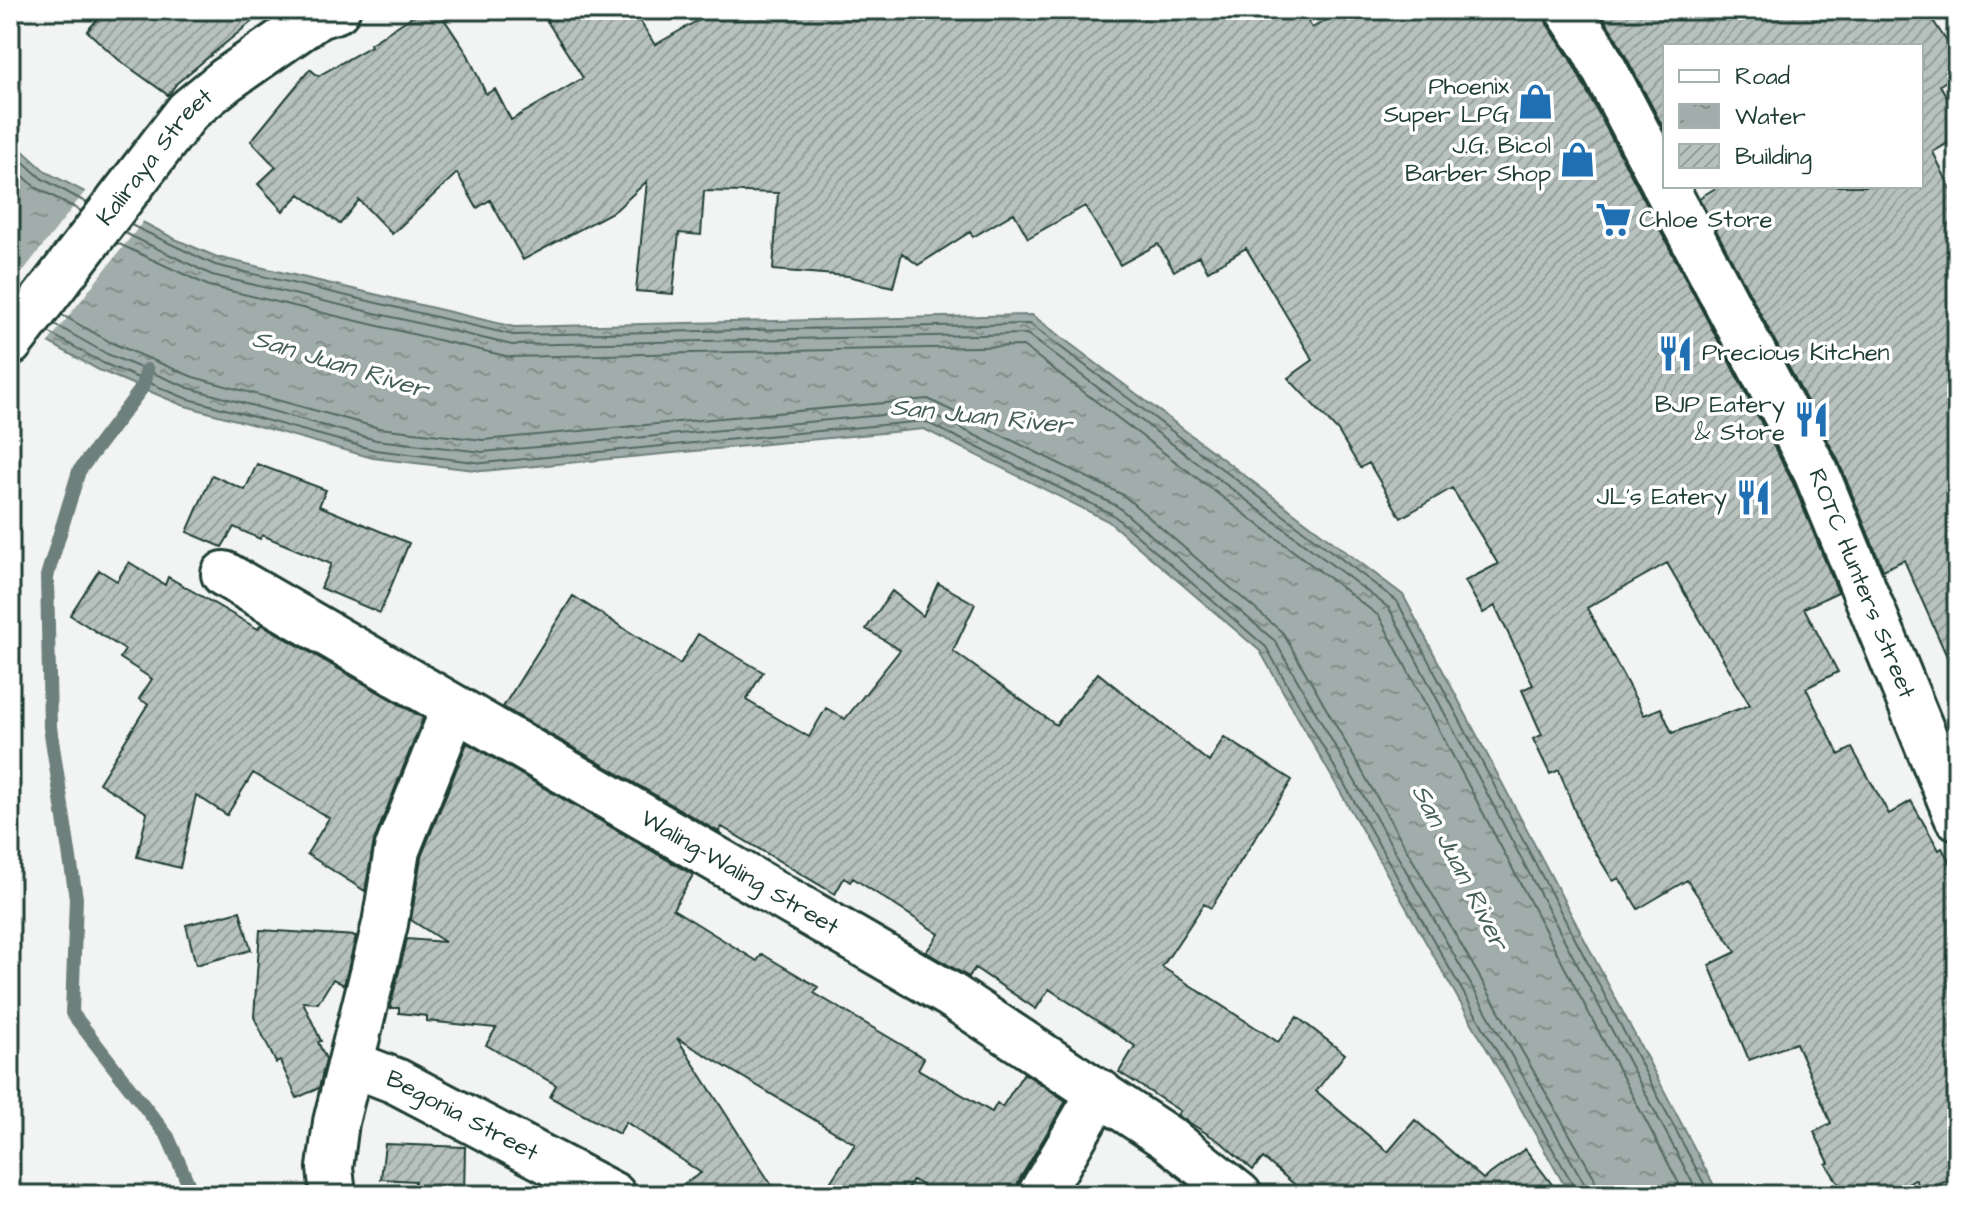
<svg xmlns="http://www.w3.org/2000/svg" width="1967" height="1205" viewBox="0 0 1967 1205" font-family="'Architects Daughter',sans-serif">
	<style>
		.water { fill: url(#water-ripples); stroke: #6d807b; stroke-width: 2 }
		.pier { fill: #f2f3f3 }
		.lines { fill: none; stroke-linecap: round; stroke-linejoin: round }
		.shore { stroke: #536a63; stroke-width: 2 }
		.stream { stroke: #6d807b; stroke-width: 14 }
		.building { fill: url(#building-hatch); stroke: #1f3d34; stroke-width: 2; fill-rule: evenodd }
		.minor-casing { stroke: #1f3d34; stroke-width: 50 }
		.minor { stroke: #fff; stroke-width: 44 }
		.labels { text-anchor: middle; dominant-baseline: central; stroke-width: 7; stroke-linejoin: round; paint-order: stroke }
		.poi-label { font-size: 24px; fill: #1f3d34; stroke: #fff; text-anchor: end }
		.street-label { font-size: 24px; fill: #1f3d34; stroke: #fff }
		.water-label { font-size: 26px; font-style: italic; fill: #465f57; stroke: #fff }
	</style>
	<defs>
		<pattern id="water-ripples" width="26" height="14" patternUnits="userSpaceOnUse" patternTransform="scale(2)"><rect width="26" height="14" fill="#a1adaa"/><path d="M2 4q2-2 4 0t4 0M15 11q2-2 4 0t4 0" fill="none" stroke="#838e8b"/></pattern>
		<pattern id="building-hatch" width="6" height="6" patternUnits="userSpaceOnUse" patternTransform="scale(2)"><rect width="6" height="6" fill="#b7c1bd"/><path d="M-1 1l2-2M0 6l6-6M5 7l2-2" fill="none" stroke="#949e9a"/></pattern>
	</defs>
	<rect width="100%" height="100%" fill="#f2f3f3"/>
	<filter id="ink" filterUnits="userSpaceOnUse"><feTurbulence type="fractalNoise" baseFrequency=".0125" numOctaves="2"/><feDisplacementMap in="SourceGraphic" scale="16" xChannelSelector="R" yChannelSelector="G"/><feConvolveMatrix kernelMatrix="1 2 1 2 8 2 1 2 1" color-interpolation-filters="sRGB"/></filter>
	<g filter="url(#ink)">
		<!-- water -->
		<path class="water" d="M10,139L46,172L175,239L217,257L514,327L1032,315L1403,595L1719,1195H1570L1260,651L1108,521L924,429L483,471L373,458L182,405L99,370L46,341L10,315Z"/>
		<!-- pier -->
		<path class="pier" d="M87,189L145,219L46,345L10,320V288Z"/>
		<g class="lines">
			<!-- shore -->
			<path class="shore" d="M10,150L41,178L87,203
				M10,163L35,187L81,211
				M131,225L215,265L513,335L1030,324L1397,601L1710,1195
				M125,233L212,275L512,345L1027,334L1389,608L1699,1195
				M117,243L209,286L510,357L1023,346L1379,616L1685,1195
				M62,315L112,343L193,377L379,428L483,440L928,399L1123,495L1283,633L1594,1177L1598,1195
				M54,324L107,354L189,388L376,440L483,452L926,411L1117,506L1275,641L1584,1183L1586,1195
				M48,332L103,363L185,398L375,450L483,463L924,421L1112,514L1266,647L1575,1188L1576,1195"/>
			<!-- stream -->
			<path class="stream" d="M147,370L142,388L79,471L47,576L50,727L76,898L72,1013L168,1137L193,1195"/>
		</g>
		<!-- building -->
		<path class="building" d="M106,10H266L177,83L168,95L119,60L87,31Z
			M422,10H438L468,55L486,94L495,89L511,120L583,78L540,10H633L655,45L716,10H1301L1312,28L1344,10H1543L1547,24L1570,59L1793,483L1838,592L1804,608L1838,672L1806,688L1839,755L1852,748L1889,814L1911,801L1939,850L1942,848L1957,875V1176L1921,1193L1915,1179L1888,1195H1846L1826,1164L1829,1163L1814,1132L1831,1123L1796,1043L1749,1060L1709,965L1736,952L1687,880L1638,909L1619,878L1613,881L1582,830L1559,770L1550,774L1533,739L1542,735L1522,690L1533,685L1495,606L1483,613L1465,581L1498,564L1452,488L1401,518L1369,463L1360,468L1338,431L1288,378L1313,360L1246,248L1208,271L1199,256L1174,271L1158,244L1120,265L1085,206L1028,238L1014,213L973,237L970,232L918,265L902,253L893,287L848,276L773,270L778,193L704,191L701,235L679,233L673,294L636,291L647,181L616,210L523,260L490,200L477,208L457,173L392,234L359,200L340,224L300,194L283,211L258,184L276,167L251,141L310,69L318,76L371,46L370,44ZM1667,563L1750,705L1672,733L1661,708L1644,715L1587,608Z
			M1598,10H1926L1957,57V74L1940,85L1957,115V138L1933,152L1957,202V679L1904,560L1883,570L1838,460L1699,198L1719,186H1921V46H1665V131L1614,34Z
			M257,464L326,490L319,506L409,543L380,613L321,588L331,564L262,535L260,539L234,527L222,547L187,532L212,475L245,490Z
			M129,562L165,585L168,577L258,629L261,624L423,718L374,841L365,891L307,854L329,818L253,773L227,815L196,795L180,868L137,857L147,813L99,783L148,704L139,699L152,679L120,658L125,650L70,615L99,570L117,581Z
			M938,583L975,604L953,651L1056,725L1098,673L1209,762L1224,737L1292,780L1211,908L1204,904L1162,967L1278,1042L1297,1017L1345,1054L1316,1091L1388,1152L1415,1120L1483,1179L1525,1149L1560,1195H1307L1263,1158L1253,1170L1222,1143L1177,1115L1180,1111L1119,1072L1135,1046L1049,989L1036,1009L975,968L969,977L926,952L939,934L853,878L850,882L844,878L835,894L722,827L719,832L503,707L573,596L680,664L698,634L763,672L746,700L809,737L826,708L845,719L900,650L866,629L892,591L923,616Z
			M467,743L693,875L673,909L757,961L762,954L818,987L814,993L924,1058L918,1069L992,1112L997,1103L1002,1107L1024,1073L1066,1101L1018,1182L1015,1195H938L913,1180L903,1195H822L855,1144L677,1038L778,1195H666L701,1173L626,1122L619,1134L550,1097L556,1085L486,1045L496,1028L427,1021V1016L399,1013V1008H390L407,939L445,942L411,920L421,857Z
			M240,911L251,950L196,965L186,925Z
			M260,930L356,936L344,985L333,979L318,1003L303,1002L321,1041L318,1042L326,1059L319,1088L297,1098L280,1061L276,1063L254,1017Z
			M385,1144L465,1147L464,1195L414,1194L415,1181L381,1179Z"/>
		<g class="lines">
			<defs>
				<g id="minor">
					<path d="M1568,10L1592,46L1665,185"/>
					<path id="s1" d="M1665,186L1816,472L1957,817"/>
					<path id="s2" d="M10,343L188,111L226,80L318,16L337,10"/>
					<path id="s3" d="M224,574L949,994L1169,1139L1239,1195"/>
					<path id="s4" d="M352,1064L396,1081L613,1195"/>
					<path d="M333,1195L330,1168L336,1122L385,924L397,850L454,708"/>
					<path d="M1040,1195L1100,1092"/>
				</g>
			</defs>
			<!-- minor casing -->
			<use href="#minor" class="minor-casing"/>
			<!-- minor -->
			<use href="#minor" class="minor"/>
		</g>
	</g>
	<!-- icons -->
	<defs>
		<symbol id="shop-bare" viewBox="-9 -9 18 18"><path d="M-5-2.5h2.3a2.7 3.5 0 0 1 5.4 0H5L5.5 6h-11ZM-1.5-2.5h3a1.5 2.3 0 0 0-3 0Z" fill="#1f6fb2" stroke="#fff" stroke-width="2.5" paint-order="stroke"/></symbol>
		<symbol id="supermarket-bare" viewBox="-9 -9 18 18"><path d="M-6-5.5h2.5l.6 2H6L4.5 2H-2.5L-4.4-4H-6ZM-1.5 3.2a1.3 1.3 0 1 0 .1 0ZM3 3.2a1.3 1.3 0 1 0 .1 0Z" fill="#1f6fb2" stroke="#fff" stroke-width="2.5" paint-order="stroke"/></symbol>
		<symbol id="restaurant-bare" viewBox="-9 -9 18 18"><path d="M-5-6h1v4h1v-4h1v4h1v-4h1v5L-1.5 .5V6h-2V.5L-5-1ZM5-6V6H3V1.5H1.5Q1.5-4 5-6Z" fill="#1f6fb2" stroke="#fff" stroke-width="2.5" paint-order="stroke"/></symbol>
	</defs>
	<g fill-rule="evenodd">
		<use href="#shop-bare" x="1510" y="76" width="51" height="51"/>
		<use href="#shop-bare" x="1552" y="134" width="51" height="51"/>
		<use href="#supermarket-bare" x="1588" y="194" width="51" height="51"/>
		<use href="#restaurant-bare" x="1650" y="328" width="51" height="51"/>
		<use href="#restaurant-bare" x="1786" y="394" width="51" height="51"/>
		<use href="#restaurant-bare" x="1728" y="472" width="51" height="51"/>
	</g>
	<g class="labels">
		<!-- poi labels -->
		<g class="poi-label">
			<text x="1509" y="87">Phoenix<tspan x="1509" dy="28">Super LPG</tspan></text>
			<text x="1551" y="146">J.G. Bicol<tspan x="1551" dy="28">Barber Shop</tspan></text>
			<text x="1639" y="220" text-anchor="start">Chloe Store</text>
			<text x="1702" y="353" text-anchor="start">Precious Kitchen</text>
			<text x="1785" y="405">BJP Eatery<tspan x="1785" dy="28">&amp; Store</tspan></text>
			<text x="1727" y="497">JL's Eatery</text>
		</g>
		<!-- street labels -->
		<g class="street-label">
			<text stroke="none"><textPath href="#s2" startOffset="236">Kaliraya Street</textPath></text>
			<text stroke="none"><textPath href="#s1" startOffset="444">ROTC Hunters Street</textPath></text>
			<text stroke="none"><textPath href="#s3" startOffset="596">Waling-Waling Street</textPath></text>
			<text stroke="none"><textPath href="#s4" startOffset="122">Begonia Street</textPath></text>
		</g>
		<!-- water labels -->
		<g class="water-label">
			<text transform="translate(340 364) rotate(17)">San Juan River</text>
			<text transform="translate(981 416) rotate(6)">San Juan River</text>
			<text transform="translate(1460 867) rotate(63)">San Juan River</text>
		</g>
	</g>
	<!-- margin -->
	<rect width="1967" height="1205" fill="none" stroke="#fff" stroke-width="40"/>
	<rect x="20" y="20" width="1927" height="1165" fill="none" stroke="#1f3d34" stroke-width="3" filter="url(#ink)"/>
	<!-- legend -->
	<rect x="1663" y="44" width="260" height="144" fill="#ffffff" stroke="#a5b1ae" stroke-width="2"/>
	<rect x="1679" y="70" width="40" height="12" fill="#ffffff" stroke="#a5b1ae" stroke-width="2"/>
	<text x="1735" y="84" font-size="24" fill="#1f3d34">Road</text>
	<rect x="1679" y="104" width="40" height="24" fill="url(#water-ripples)" stroke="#a5b1ae" stroke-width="2"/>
	<text x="1735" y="124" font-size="24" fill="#1f3d34">Water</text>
	<rect x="1679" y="144" width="40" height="24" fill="url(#building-hatch)" stroke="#a5b1ae" stroke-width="2"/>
	<text x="1735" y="164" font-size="24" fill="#1f3d34">Building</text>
</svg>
